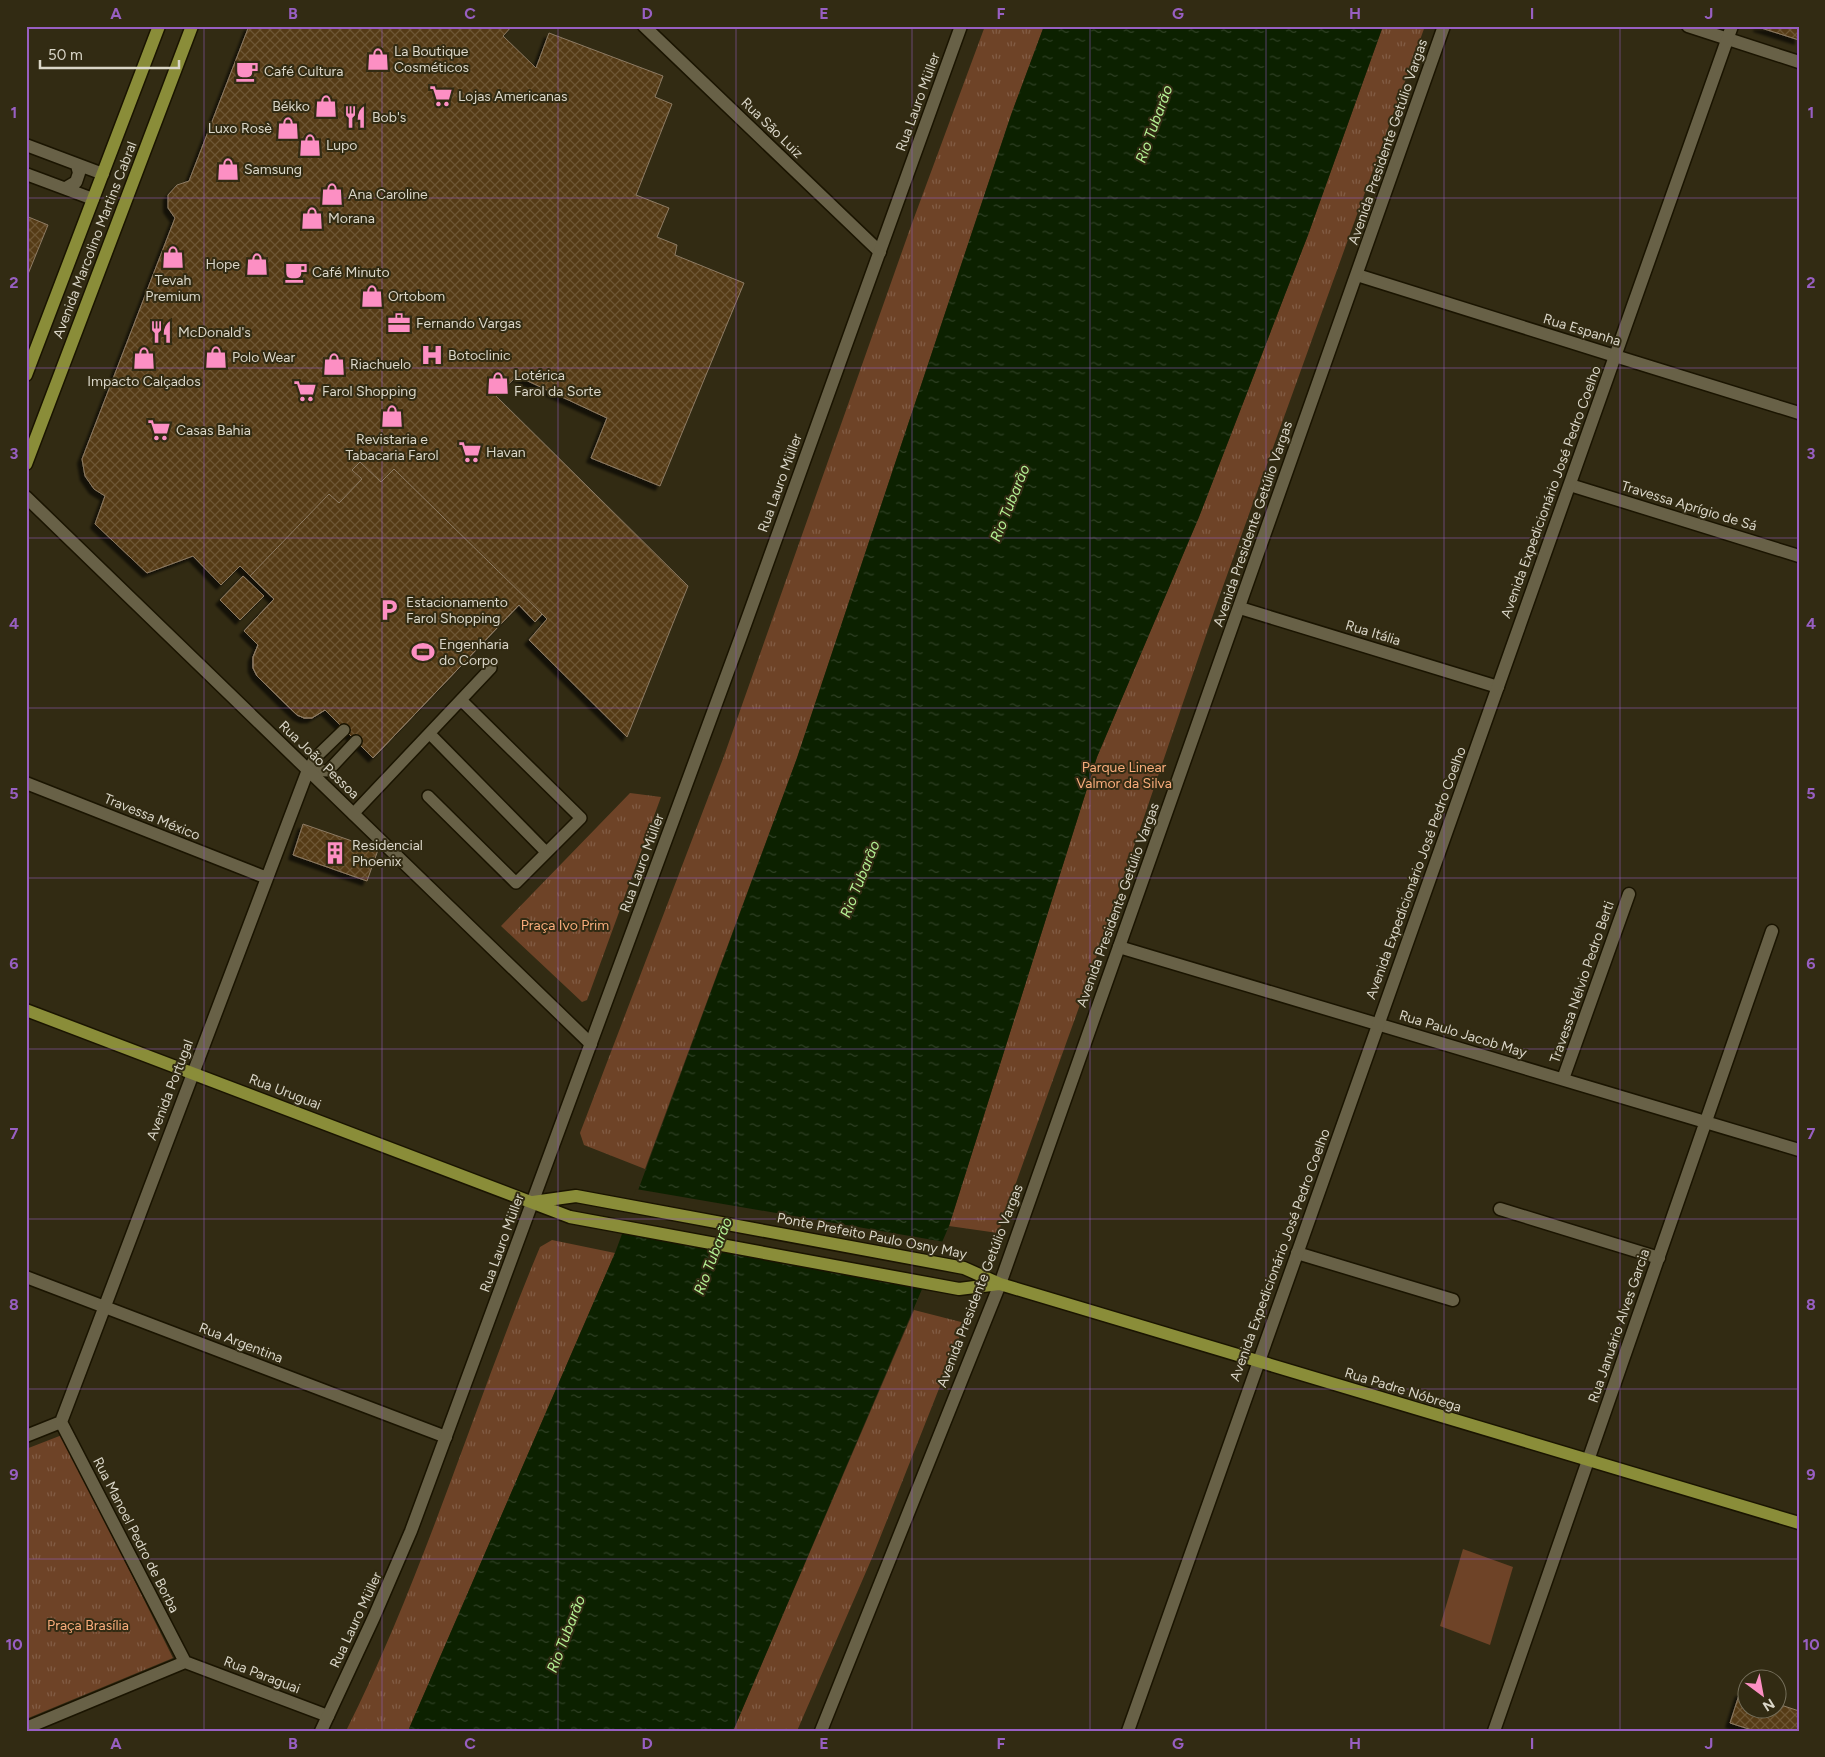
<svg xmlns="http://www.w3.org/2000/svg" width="1825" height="1757" viewBox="0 0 1825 1757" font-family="Figtree,sans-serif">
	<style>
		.grass { fill: #6e4327 }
		.park { fill: url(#park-tufts) }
		.water { fill: url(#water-ripples) }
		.pier { fill: #322b13 }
		.building { fill: url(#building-cross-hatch); stroke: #8d7b64; filter: url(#shadow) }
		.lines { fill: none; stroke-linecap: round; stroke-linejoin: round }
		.service-casing { stroke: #1a1400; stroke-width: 14 }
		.minor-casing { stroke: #1a1400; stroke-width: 15 }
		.tertiary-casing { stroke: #1a1400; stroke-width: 15 }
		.secondary-casing { stroke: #1a1400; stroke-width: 15 }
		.primary-casing { stroke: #1a1400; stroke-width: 15 }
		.service { stroke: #686147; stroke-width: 11 }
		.minor { stroke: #686147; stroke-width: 12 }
		.tertiary { stroke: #686147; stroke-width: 12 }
		.secondary { stroke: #686147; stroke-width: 12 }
		.primary { stroke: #8a8d39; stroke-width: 12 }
		.grid { fill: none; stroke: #985fc2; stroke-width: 1; stroke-opacity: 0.55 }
		.labels { text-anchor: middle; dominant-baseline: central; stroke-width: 4; stroke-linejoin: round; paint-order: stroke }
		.poi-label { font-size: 14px; fill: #dad6c8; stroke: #322b13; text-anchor: start }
		.street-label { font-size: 14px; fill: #dad6c8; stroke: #322b13 }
		.park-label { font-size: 14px; fill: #faad7c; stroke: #322b13 }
		.water-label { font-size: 15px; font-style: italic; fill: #b5f294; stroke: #322b13 }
		.neatline { fill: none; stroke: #985fc2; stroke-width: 2 }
		.grid-label { font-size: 16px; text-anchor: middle; font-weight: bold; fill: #985fc2 }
	</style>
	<defs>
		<pattern id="park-tufts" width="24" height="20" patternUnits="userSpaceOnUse" patternTransform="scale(1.25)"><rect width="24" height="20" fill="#6e4327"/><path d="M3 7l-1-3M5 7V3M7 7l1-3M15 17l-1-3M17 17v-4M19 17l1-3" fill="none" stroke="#825d45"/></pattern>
		<pattern id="water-ripples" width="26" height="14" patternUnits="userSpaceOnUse" patternTransform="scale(1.25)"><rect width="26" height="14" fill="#0c2100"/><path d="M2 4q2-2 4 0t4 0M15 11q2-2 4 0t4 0" fill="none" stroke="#2f4024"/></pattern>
		<pattern id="building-cross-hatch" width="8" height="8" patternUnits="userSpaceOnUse" patternTransform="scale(1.25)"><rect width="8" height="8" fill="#553a13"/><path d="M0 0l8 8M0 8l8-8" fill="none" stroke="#6d5634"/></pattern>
		<filter id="shadow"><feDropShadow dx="-4.5" dy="4.5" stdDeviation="1" flood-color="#0009"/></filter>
	</defs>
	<rect width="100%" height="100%" fill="#322b13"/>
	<!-- grass -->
	<path class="grass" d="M1463,1549L1513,1567L1490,1645L1440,1626Z"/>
	<!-- park -->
	<path class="park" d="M985,26H1044L1011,115L797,758L645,1169L584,1145L580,1133L724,756L911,226Z
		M1383,26H1425L1217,603L1082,999L998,1233L949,1226L1097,757L1199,517L1308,235Z
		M630,793L661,797L587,1000L582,1002L501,926Z
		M552,1240L615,1253L408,1731H346C424,1576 473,1407 540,1247Z
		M914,1310L965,1323L872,1558L797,1731H733Z
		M62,1435L173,1658L26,1719V1449Z"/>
	<!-- water -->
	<path class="water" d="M1044,26H1383L1308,235L1199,517L1097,757L949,1226L733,1731H408L615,1253L797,758L1011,115Z"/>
	<!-- pier -->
	<path class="pier" d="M636,1189L945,1242L926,1289L620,1232Z"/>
	<!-- building -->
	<path class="building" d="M249,26H512L503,36L536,68L549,33L663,76L655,97L672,104L636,195L669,208L657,237L677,245L675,255L744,283L660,486L591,458L607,418L517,376L496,396L688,586L627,737L529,640L547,619L542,614L535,622L519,605L373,758L325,710L312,718H304L297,715L257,676L253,668V657L258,645L244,631L274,599L240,566L221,585L193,556L147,573L95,524L105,496L94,489L85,476L82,459L175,218L168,208V195L177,185L189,181Z
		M1799,26V40L1758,27V26Z
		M26,216L48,225L26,279Z
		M360,462L381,482L394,469L542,614L535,622L519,605L373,758L325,710L312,718H304L297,715L257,676L253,668V657L258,645L244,631L274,599L250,576L329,494L339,503L362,479L352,470Z
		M243,576L264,596L240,620L220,600Z
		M303,824L378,850L367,881L293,855Z
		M1740,1692L1748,1694V1710H1778V1704L1799,1711L1798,1731H1755L1730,1723Z"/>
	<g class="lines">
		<defs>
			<path id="service" d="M344,730L315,758L308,770L328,771L356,741
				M430,734L546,852
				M428,796L516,883L581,818L461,700
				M353,814L491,668"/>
			<path id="minor" d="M644,26L880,252
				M1688,26L1799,62
				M26,145L103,174
				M26,174L93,199
				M66,188L76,182L79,173L77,165
				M1357,275L1615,356
				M1570,485L1799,556
				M26,497L591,1044
				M1240,608L1498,687
				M26,783L267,878
				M1119,947L1799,1150
				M1563,1079L1629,894
				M1500,1209L1659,1258
				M1297,1253L1453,1300
				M26,1277L446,1437
				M61,1422L308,770
				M61,1422L185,1662
				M26,1436L61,1422
				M185,1662L328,1716
				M26,1728L185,1662
				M1494,1731L1772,931"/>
			<path id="tertiary" d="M1615,356L1799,413
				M1128,1731L1732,26"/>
			<path id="secondary" d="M321,1731L374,1617L411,1531L740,639L961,26
				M821,1731L1000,1284L1444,26"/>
			<path id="primary" d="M26,375L159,26
				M26,464L192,26
				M26,1010L570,1217L959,1289L999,1284
				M533,1202L576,1196L964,1268L1000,1284L1799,1523"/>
		</defs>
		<!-- service casing -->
		<use href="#service" class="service-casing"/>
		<!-- minor casing -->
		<use href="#minor" class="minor-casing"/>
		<!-- tertiary casing -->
		<use href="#tertiary" class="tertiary-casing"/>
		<!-- secondary casing -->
		<use href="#secondary" class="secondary-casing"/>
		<!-- primary casing -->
		<use href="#primary" class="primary-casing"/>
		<!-- service -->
		<use href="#service" class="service"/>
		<!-- minor -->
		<use href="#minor" class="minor"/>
		<!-- tertiary -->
		<use href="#tertiary" class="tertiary"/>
		<!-- secondary -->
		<use href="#secondary" class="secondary"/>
		<!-- primary -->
		<use href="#primary" class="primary"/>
	</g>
	<!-- grid -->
	<path class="grid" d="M204,26V1731M382,26V1731M558,26V1731M736,26V1731M912,26V1731M1090,26V1731M1266,26V1731M1444,26V1731M1620,26V1731M26,198H1799M26,368H1799M26,538H1799M26,708H1799M26,878H1799M26,1049H1799M26,1219H1799M26,1389H1799M26,1559H1799"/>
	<!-- icons -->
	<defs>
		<symbol id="shop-bare" viewBox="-9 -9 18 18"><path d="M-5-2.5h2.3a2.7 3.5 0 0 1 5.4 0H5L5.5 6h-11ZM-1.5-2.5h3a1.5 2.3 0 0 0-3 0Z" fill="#fc8fc3" stroke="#322b13" stroke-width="2.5" paint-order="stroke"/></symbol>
		<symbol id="cafe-bare" viewBox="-9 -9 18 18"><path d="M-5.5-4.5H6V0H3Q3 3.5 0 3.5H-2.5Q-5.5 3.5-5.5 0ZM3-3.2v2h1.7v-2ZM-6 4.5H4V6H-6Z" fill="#fc8fc3" stroke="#322b13" stroke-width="2.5" paint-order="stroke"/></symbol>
		<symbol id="supermarket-bare" viewBox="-9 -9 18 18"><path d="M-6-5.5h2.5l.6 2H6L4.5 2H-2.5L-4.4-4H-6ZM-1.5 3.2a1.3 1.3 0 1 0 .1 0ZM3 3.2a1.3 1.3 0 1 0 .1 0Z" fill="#fc8fc3" stroke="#322b13" stroke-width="2.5" paint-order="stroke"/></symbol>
		<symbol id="restaurant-bare" viewBox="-9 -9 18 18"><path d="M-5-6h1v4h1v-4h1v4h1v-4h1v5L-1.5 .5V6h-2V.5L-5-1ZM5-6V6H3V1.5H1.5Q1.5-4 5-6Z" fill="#fc8fc3" stroke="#322b13" stroke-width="2.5" paint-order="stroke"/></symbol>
		<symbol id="office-bare" viewBox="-9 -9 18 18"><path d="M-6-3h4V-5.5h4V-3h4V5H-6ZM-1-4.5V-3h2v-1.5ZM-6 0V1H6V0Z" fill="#fc8fc3" stroke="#322b13" stroke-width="2.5" paint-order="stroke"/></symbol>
		<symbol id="hospital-bare" viewBox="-9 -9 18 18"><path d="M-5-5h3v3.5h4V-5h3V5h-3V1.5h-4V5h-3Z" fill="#fc8fc3" stroke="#322b13" stroke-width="2.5" paint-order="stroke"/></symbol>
		<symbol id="parking-bare" viewBox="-9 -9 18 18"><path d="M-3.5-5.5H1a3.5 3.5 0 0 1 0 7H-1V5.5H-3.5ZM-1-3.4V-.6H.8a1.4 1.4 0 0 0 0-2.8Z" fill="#fc8fc3" stroke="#322b13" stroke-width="2.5" paint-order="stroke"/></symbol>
		<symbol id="stadium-bare" viewBox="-9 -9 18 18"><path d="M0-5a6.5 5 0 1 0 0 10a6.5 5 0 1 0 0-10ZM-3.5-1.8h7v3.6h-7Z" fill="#fc8fc3" stroke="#322b13" stroke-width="2.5" paint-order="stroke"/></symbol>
		<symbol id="building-bare" viewBox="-9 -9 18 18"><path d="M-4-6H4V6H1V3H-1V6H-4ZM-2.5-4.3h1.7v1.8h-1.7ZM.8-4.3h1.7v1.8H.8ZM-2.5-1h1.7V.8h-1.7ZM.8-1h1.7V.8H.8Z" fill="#fc8fc3" stroke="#322b13" stroke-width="2.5" paint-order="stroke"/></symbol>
	</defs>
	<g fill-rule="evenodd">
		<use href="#shop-bare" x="362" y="43" width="32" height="32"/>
		<use href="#cafe-bare" x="231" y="55" width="32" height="32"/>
		<use href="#supermarket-bare" x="425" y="80" width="32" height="32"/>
		<use href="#shop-bare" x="310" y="90" width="32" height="32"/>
		<use href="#restaurant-bare" x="339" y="101" width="32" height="32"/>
		<use href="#shop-bare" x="272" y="112" width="32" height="32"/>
		<use href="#shop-bare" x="294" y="129" width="32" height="32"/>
		<use href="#shop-bare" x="212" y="153" width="32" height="32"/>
		<use href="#shop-bare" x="316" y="178" width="32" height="32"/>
		<use href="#shop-bare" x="296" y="202" width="32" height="32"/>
		<use href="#shop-bare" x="157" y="241" width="32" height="32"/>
		<use href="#shop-bare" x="241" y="248" width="32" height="32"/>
		<use href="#cafe-bare" x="280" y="256" width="32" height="32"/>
		<use href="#shop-bare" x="356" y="280" width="32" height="32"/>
		<use href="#office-bare" x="383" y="307" width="32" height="32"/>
		<use href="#restaurant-bare" x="145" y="316" width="32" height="32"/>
		<use href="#hospital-bare" x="416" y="339" width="32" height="32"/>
		<use href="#shop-bare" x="200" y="341" width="32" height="32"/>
		<use href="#shop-bare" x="128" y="342" width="32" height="32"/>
		<use href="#shop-bare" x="318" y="348" width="32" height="32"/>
		<use href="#shop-bare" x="482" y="367" width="32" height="32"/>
		<use href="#supermarket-bare" x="289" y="375" width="32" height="32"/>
		<use href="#shop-bare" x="376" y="400" width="32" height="32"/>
		<use href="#supermarket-bare" x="143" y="414" width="32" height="32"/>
		<use href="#supermarket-bare" x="454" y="436" width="32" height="32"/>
		<use href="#parking-bare" x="373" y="594" width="32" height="32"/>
		<use href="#stadium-bare" x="407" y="636" width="32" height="32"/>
		<use href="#building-bare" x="319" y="837" width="32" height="32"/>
	</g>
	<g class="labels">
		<!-- poi labels -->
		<g class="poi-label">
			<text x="394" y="51">La Boutique<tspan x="394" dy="16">Cosméticos</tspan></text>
			<text x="264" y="71">Café Cultura</text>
			<text x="458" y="96">Lojas Americanas</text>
			<text x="310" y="106" text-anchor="end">Békko</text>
			<text x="372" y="117">Bob's</text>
			<text x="272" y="128" text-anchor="end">Luxo Rosè</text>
			<text x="326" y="145">Lupo</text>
			<text x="244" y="169">Samsung</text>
			<text x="348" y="194">Ana Caroline</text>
			<text x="328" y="218">Morana</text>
			<text x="240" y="264" text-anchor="end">Hope</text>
			<text x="312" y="272">Café Minuto</text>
			<text x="173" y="280" text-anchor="middle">Tevah<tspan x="173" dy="16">Premium</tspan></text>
			<text x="388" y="296">Ortobom</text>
			<text x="416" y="323">Fernando Vargas</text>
			<text x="178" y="332">McDonald's</text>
			<text x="448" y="355">Botoclinic</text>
			<text x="232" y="357">Polo Wear</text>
			<text x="350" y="364">Riachuelo</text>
			<text x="514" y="375">Lotérica<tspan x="514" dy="16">Farol da Sorte</tspan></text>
			<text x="144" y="381" text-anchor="middle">Impacto Calçados</text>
			<text x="322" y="391">Farol Shopping</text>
			<text x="176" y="430">Casas Bahia</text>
			<text x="392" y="439" text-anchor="middle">Revistaria e<tspan x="392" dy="16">Tabacaria Farol</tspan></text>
			<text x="486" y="452">Havan</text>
			<text x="406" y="602">Estacionamento<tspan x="406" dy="16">Farol Shopping</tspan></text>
			<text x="439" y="644">Engenharia<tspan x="439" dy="16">do Corpo</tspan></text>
			<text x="352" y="845">Residencial<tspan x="352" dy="16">Phoenix</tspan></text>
		</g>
		<!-- street labels -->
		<g class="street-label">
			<text transform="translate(918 102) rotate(-70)">Rua Lauro Müller</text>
			<text transform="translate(772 128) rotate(44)">Rua São Luiz</text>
			<text transform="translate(1388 142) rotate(-71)">Avenida Presidente Getúlio Vargas</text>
			<text transform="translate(95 240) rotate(-69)">Avenida Marcolino Martins Cabral</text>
			<text transform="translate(1582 330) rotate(17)">Rua Espanha</text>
			<text transform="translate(780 483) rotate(-70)">Rua Lauro Müller</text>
			<text transform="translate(1551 492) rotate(-70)">Avenida Expedicionário José Pedro Coelho</text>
			<text transform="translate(1689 506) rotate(17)">Travessa Aprígio de Sá</text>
			<text transform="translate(1253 524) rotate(-71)">Avenida Presidente Getúlio Vargas</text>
			<text transform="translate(1373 633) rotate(17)">Rua Itália</text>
			<text transform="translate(319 760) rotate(44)">Rua João Pessoa</text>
			<text transform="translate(152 817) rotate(22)">Travessa México</text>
			<text transform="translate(642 863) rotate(-70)">Rua Lauro Müller</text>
			<text transform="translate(1416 873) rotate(-70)">Avenida Expedicionário José Pedro Coelho</text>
			<text transform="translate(1118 905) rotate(-70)">Avenida Presidente Getúlio Vargas</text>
			<text transform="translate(1582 982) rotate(-71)">Travessa Nélvio Pedro Berti</text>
			<text transform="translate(1463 1034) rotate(17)">Rua Paulo Jacob May</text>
			<text transform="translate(170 1090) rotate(-69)">Avenida Portugal</text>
			<text transform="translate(285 1092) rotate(21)">Rua Uruguai</text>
			<text transform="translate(872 1236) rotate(11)">Ponte Prefeito Paulo Osny May</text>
			<text transform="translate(502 1243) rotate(-70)">Rua Lauro Müller</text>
			<text transform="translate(1280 1255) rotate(-70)">Avenida Expedicionário José Pedro Coelho</text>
			<text transform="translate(980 1286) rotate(-69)">Avenida Presidente Getúlio Vargas</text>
			<text transform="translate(1619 1326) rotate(-71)">Rua Januário Alves Garcia</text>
			<text transform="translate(241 1343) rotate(21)">Rua Argentina</text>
			<text transform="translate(1403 1390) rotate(17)">Rua Padre Nóbrega</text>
			<text transform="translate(136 1535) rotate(63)">Rua Manoel Pedro de Borba</text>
			<text transform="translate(356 1620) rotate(-65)">Rua Lauro Müller</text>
			<text transform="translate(262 1675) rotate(21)">Rua Paraguai</text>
		</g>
		<!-- park labels -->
		<g class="park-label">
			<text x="1124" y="767">Parque Linear<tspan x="1124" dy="16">Valmor da Silva</tspan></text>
			<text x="565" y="925">Praça Ivo Prim</text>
			<text x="88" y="1625">Praça Brasília</text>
		</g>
		<!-- water labels -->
		<g class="water-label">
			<text transform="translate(1154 124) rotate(-70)">Rio Tubarão</text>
			<text transform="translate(1010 503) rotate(-68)">Rio Tubarão</text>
			<text transform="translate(860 879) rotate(-68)">Rio Tubarão</text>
			<text transform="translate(713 1256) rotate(-69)">Rio Tubarão</text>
			<text transform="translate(566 1634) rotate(-69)">Rio Tubarão</text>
		</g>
	</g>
	<!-- border -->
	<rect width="1825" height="1757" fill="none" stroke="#322b13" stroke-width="55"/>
	<!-- north arrow -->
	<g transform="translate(1762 1694) rotate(148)"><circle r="24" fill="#322b13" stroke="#756f5b"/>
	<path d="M0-4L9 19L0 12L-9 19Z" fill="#fc8fc3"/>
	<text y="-8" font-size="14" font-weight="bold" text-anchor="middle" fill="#dad6c8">N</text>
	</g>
	<!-- scale -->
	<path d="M40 60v8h139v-8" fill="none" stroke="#dad6c8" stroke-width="2.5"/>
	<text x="48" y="60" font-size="15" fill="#dad6c8" stroke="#322b13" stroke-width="4" paint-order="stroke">50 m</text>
	<rect x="28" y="28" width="1770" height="1702" class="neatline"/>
	<g class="grid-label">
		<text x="116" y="19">A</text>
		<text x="293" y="19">B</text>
		<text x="470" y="19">C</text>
		<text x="647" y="19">D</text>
		<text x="824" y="19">E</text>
		<text x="1001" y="19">F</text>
		<text x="1178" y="19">G</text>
		<text x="1355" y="19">H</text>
		<text x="1532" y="19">I</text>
		<text x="1709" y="19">J</text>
		<text x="14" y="118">1</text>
		<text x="1811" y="118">1</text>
		<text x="14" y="288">2</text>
		<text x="1811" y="288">2</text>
		<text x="14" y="459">3</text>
		<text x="1811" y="459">3</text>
		<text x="14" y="629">4</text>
		<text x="1811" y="629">4</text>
		<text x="14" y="799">5</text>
		<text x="1811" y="799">5</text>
		<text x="14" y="969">6</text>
		<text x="1811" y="969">6</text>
		<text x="14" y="1139">7</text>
		<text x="1811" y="1139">7</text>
		<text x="14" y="1310">8</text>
		<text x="1811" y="1310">8</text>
		<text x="14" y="1480">9</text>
		<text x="1811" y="1480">9</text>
		<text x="14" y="1650">10</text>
		<text x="1811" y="1650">10</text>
		<text x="116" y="1749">A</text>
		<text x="293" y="1749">B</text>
		<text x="470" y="1749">C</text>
		<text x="647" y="1749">D</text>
		<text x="824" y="1749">E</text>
		<text x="1001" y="1749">F</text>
		<text x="1178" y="1749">G</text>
		<text x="1355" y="1749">H</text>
		<text x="1532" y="1749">I</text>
		<text x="1709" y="1749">J</text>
	</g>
</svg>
